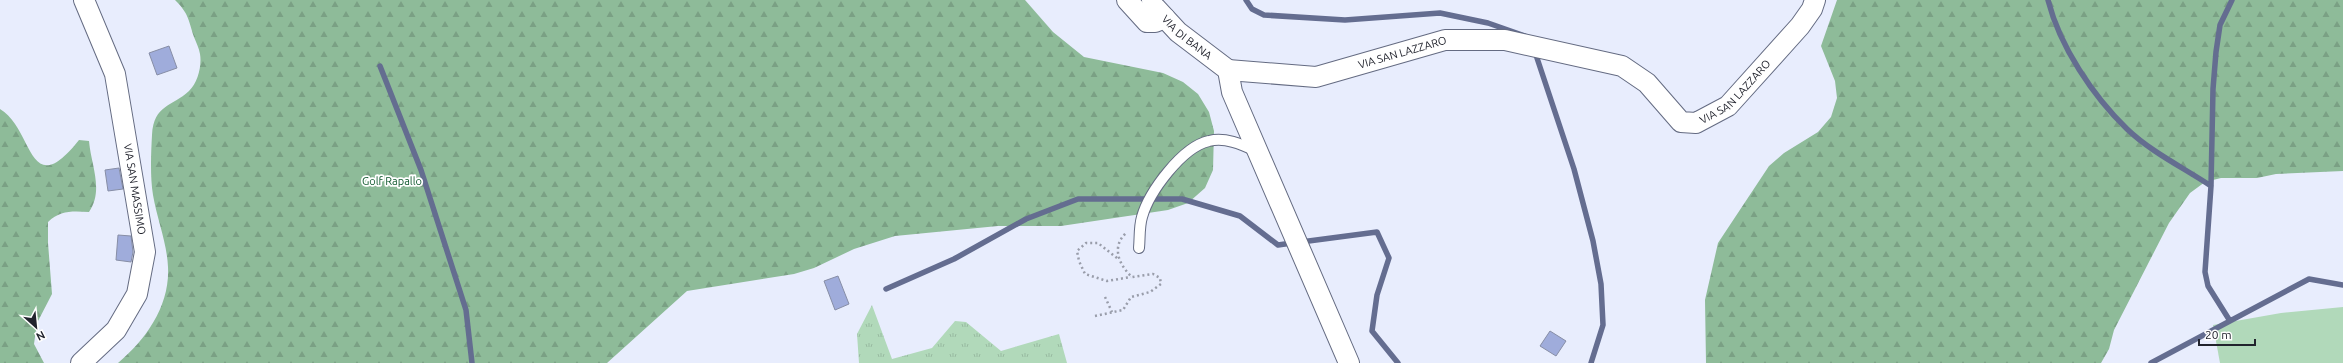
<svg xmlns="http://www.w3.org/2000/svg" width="2343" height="363" viewBox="0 0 2343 363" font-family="Ubuntu,sans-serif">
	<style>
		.grass { fill: url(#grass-tufts) }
		.forest { fill: url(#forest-firs) }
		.park { fill: #b1d9ba }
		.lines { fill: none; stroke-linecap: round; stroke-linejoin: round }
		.stream { stroke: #646d90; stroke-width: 5.5 }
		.building { fill: #9facdb; stroke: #878ea6 }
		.lane-casing { stroke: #646b82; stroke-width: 12 }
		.street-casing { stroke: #646b82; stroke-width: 22 }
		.path { stroke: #999daa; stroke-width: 2.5; stroke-dasharray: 2 3; stroke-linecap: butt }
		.lane { stroke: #fff; stroke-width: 10 }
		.street { stroke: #fff; stroke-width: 20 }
		.labels { text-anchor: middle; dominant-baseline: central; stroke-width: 3.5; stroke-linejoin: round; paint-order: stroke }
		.street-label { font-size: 11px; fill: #21232d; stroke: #fff }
		.park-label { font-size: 11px; fill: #0f582d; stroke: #fff }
	</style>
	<defs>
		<pattern id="grass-tufts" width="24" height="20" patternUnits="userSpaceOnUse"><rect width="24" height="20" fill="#b1d9ba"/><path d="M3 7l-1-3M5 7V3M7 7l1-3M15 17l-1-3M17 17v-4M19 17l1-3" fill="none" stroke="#98baa0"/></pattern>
		<pattern id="forest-firs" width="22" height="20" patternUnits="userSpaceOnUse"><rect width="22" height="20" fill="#8ebb99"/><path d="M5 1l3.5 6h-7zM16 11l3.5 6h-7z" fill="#7aa084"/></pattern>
	</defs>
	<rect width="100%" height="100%" fill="#e8edfd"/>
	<!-- grass -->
	<path class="grass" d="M872,305L892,359L932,348L955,321L966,322L1001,351L1059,334L1067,363H859L857,334Z"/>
	<!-- forest -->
	<path class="forest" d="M175,0H1025L1053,32L1084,57L1163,73L1183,82L1198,94L1209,112L1214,131L1213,170L1205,188L1188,203L1168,210L1061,226H998L895,236L854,249L814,268L794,274L687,291L607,363H118C147,339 170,305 168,267C167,243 157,219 153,195C150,177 151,153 152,135C154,104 172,107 189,91C198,83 202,65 200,54C199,48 196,42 194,37C188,19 189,14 175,0Z
		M1837,0H2343V171L2276,174L2257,178H2221L2205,182L2190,193L2169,223L2114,330L2109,349L2101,363H1706L1705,300L1718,243L1769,166L1784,153L1818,132L1831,117L1837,98L1835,81L1821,46Z
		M0,109C34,129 28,204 79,140L89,141C91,165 104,190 89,212C73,211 60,210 48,222V243L52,294L37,323L34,344L44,363H0Z"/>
	<!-- park -->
	<path class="park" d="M2343,307V363H2220L2213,325L2281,313Z"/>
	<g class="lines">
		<!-- stream -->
		<path class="stream" d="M1246,0L1252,9L1264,15L1345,20L1440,13L1488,23L1525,36
			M2048,0C2060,47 2093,96 2127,129C2151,152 2184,168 2211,186
			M1536,55L1574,169L1593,241L1601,284L1603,325L1591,363
			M380,66L421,170L466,310L472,363
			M1301,242L1377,232L1389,258L1377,295L1372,331L1398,363
			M886,289L954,259L1026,219L1078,199H1182L1240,216L1278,245L1292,243
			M2230,321L2208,286L2205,272L2211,186L2213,89L2216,52L2220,25L2232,0
			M2151,363L2309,279L2343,285"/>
	</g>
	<!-- building -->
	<path class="building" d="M169,46L177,68L157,75L149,53Z
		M119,168L123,189L108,191L105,170Z
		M118,235L131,236L133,252L131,262L116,260Z
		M838,276L849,304L835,310L824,281Z
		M1550,331L1566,341L1556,356L1540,346Z"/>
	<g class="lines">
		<defs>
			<path id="lane" d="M1139,248C1140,238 1139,227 1142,217C1149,192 1182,147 1209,141C1225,137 1241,144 1256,151"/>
			<g id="street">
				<path d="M1127,0L1147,22H1155L1165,18"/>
				<path id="s1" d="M1152,0L1153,5L1178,32L1228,70"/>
				<path id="s2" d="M1228,70L1316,77L1445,40H1505L1622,66L1647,83L1681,122L1696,123L1728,106L1800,26L1812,9L1815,0"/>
				<path d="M1228,70L1232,92L1349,363"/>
				<path d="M81,363L116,330L137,294L145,252L115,74L84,0"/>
			</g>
		</defs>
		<!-- lane casing -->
		<use href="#lane" class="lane-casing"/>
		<!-- street casing -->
		<use href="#street" class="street-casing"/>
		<!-- path -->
		<path class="path" d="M1117,258L1098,243H1086L1077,251L1079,261L1085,274L1107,281L1131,277
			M1105,297L1112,312
			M1095,316L1123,310L1131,297L1150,292L1161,284L1160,278L1153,274L1132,277C1119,265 1111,247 1126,233"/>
		<!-- lane -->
		<use href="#lane" class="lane"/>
		<!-- street -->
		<use href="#street" class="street"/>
	</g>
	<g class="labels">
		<!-- street labels -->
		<g class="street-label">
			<text stroke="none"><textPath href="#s1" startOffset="52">VIA DI BANA</textPath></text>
			<text stroke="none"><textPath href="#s2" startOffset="178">VIA SAN LAZZARO</textPath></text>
			<text stroke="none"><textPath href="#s2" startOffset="550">VIA SAN LAZZARO</textPath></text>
			<text transform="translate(135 189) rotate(81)">VIA SAN MASSIMO</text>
		</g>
		<!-- park labels -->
		<g class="park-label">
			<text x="392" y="181">Golf Rapallo</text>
		</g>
	</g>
	<!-- north arrow -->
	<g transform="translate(36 327) rotate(153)" stroke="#ffffff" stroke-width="3" paint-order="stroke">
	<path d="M0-3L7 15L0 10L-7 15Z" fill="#21232d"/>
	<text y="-6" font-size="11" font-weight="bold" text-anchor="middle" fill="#21232d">N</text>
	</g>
	<!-- scale -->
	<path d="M2199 339v6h56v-6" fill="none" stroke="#21232d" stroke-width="2"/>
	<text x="2205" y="339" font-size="12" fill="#21232d" stroke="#ffffff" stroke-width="3" paint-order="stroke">20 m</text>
</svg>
